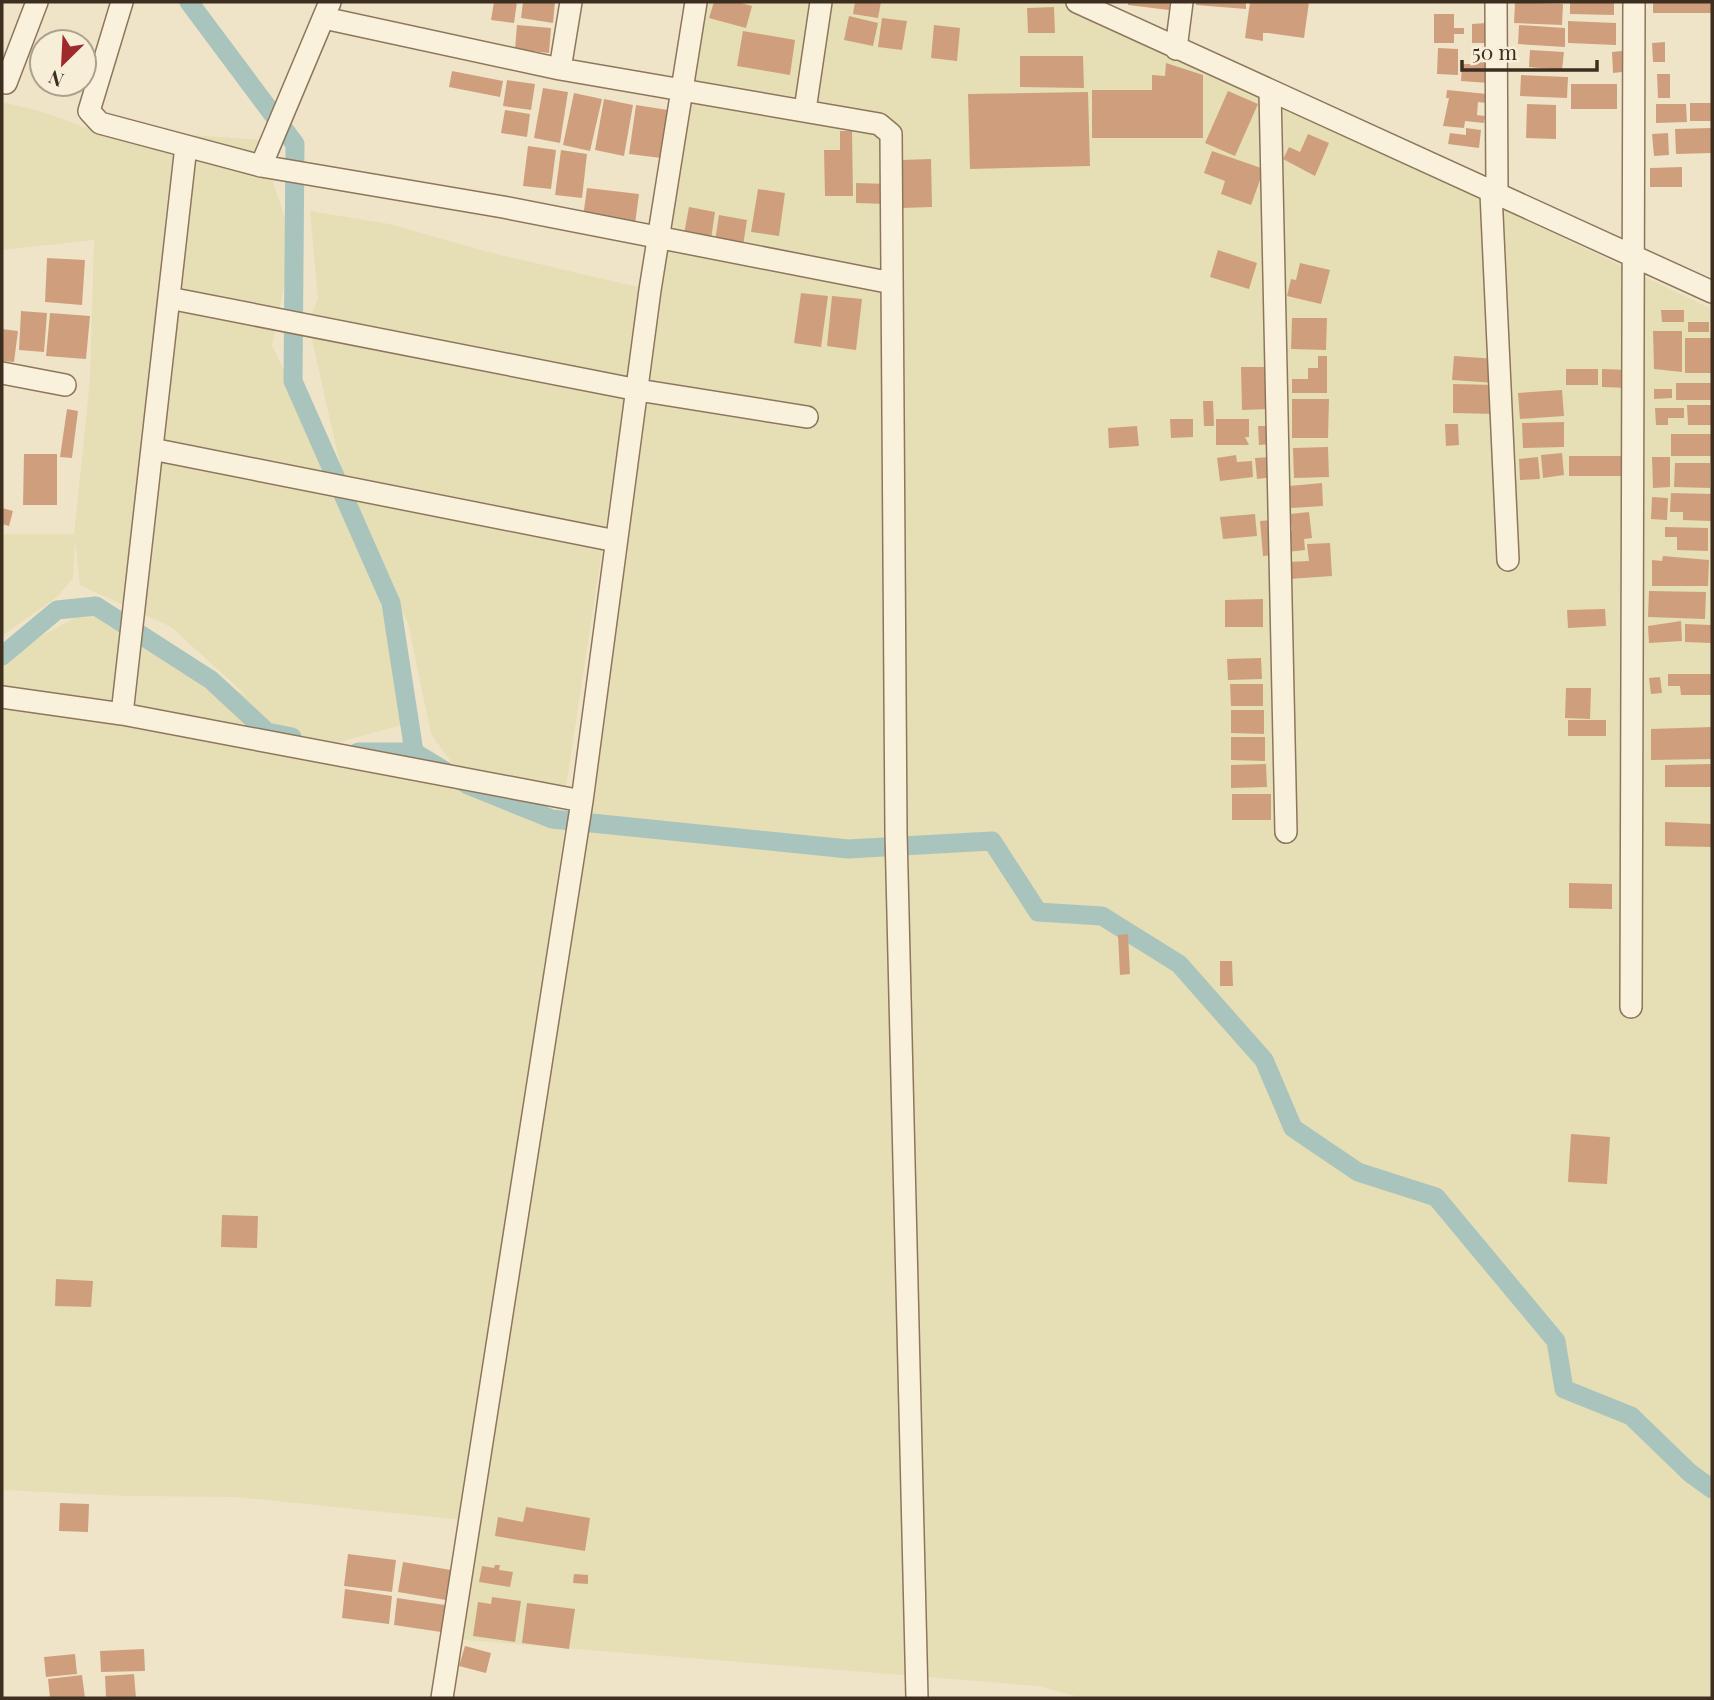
<svg xmlns="http://www.w3.org/2000/svg" width="1714" height="1700" viewBox="0 0 1714 1700" font-family="'Playfair Display',serif">
	<style>
		.farmland { fill: #e6deb5 }
		.lines { fill: none; stroke-linecap: round; stroke-linejoin: round }
		.canal { stroke: #a9c4bc; stroke-width: 19 }
		.building { fill: #cf9f7d }
		.minor-casing { stroke: #8d765c; stroke-width: 24 }
		.minor { stroke: #faf1dc; stroke-width: 21 }
	</style>
	<rect width="100%" height="100%" fill="#f0e4c8"/>
	<!-- farmland -->
	<path class="farmland" d="M700,2H1069L1712,309V1698H1083L1039,1686L453,1639L485,1415L592,808Z
		M2,102L43,112L83,127L259,140L293,242L272,345L351,513L308,322L318,299L310,211L389,224L488,252L642,288L563,807L468,785L431,734L408,623L354,520L368,550L409,723L329,745L566,819L463,1520L237,1497L127,1496L2,1490V658L96,606L248,697L171,627L80,585L75,541L73,578L57,597L2,636V534H74L90,381L94,240L2,250Z"/>
	<g class="lines">
		<!-- canal -->
		<path class="canal" d="M189,2L295,144L293,381L391,603L414,752
			M2,656L57,610L96,606L211,680L267,732L292,737
			M358,752H414L468,785L552,819L848,849L992,841L1038,912L1102,916L1179,964L1264,1060L1293,1128L1358,1172L1436,1197L1556,1341L1564,1389L1631,1416L1690,1473L1712,1489"/>
	</g>
	<!-- building -->
	<path class="building" d="M494,2H517L514,23L491,20Z
		M523,2H555L553,23L521,18Z
		M714,2H737L752,6L746,28L709,18Z
		M855,2H881L878,18L853,14Z
		M1128,2H1170L1169,10L1128,5Z
		M1196,2H1246V9L1196,5Z
		M1250,2H1309L1304,38L1268,33H1263V41L1245,38Z
		M1515,2L1563,4L1562,25L1514,23Z
		M1570,2H1614V15L1570,14Z
		M1653,2H1712V13H1653Z
		M1054,7L1055,33H1028L1027,8Z
		M1434,14H1454V28H1464V34H1454V43H1434Z
		M849,16L878,23L873,46L844,40Z
		M882,18L907,21L902,50L878,47Z
		M1568,21L1616,23V45L1568,43Z
		M1486,23V43H1472V24Z
		M517,25L551,28L549,53L515,49Z
		M934,25L960,28L957,61L931,58Z
		M1519,25L1565,28V47L1518,44Z
		M743,31L795,40L790,75L737,66Z
		M1665,42V62H1653L1652,43Z
		M1438,48L1458,49V75L1437,74Z
		M1530,50L1564,52L1562,70L1529,67Z
		M1622,51V72L1613,73L1612,52Z
		M1020,56H1083L1084,88L1020,87Z
		M1475,62L1491,63L1489,83L1461,81L1462,64H1475Z
		M1166,63L1203,75V138H1092V90H1152V75L1165,76Z
		M452,71L503,81L500,97L449,87Z
		M1657,74H1670V98H1658Z
		M1521,75L1568,77L1567,98L1520,96Z
		M507,80L535,84L531,110L503,106Z
		M1571,84H1617V109H1571Z
		M543,88L568,92L560,143L534,138Z
		M1447,90L1487,94L1486,103L1478,102L1477,115L1485,116L1484,123L1465,121L1464,128L1443,126L1449,98H1446Z
		M1228,91L1258,104L1235,156L1205,143Z
		M1088,92L1090,166L970,169L968,94Z
		M574,93L602,99L590,151L563,145Z
		M604,99L633,105L624,156L595,150Z
		M1690,103H1712V121H1690Z
		M1527,104L1556,105V139L1526,138Z
		M1656,104H1686L1687,122L1656,123Z
		M636,105L668,110L661,158L629,154Z
		M505,110L530,114L527,137L501,133Z
		M1466,128L1481,130L1479,148L1448,144L1450,133L1466,135Z
		M1711,128L1712,153L1676,154L1675,129Z
		M840,131H852L853,196H825L824,150H840Z
		M1668,133L1669,155L1654,156L1652,134Z
		M1308,134L1329,143L1315,176L1283,159L1289,147L1300,152Z
		M528,146L556,150L551,189L523,186Z
		M561,150L587,154L582,198L555,195Z
		M1212,151L1264,169L1251,205L1221,194L1225,181L1204,173Z
		M931,159L932,207L902,208L901,160Z
		M1682,167V187H1650V168Z
		M856,183L889,184L888,204L856,203Z
		M587,188L639,194L635,224L583,217Z
		M758,189L785,193L779,236L751,232Z
		M689,207L715,212L711,239L684,234Z
		M719,215L747,220L743,246L715,241Z
		M1218,250L1257,263L1249,289L1210,277Z
		M47,258L85,260L82,305L45,302Z
		M1300,263L1330,270L1321,304L1287,296L1291,279L1296,280Z
		M801,293L828,296L821,347L794,343Z
		M832,296L862,299L856,350L827,346Z
		M1661,310H1684V322H1662Z
		M21,311L47,313L44,352L19,350Z
		M50,313L90,316L86,359L46,356Z
		M1292,318H1327L1326,350L1291,349Z
		M1688,322H1709V332H1688Z
		M2,329L18,331L14,362L2,361Z
		M1653,331H1682V372L1654,369Z
		M1685,338H1712V373H1685Z
		M1318,356H1327V393H1292V379H1308V368H1318Z
		M1454,356L1496,359L1495,383L1452,380Z
		M1241,367H1269L1270,409L1242,410Z
		M1566,369H1598V385H1566Z
		M1602,369L1630,370L1629,388L1602,387Z
		M1676,383H1712V400H1676Z
		M1453,384L1495,385V414L1453,413Z
		M1654,389H1672V398L1654,399Z
		M1562,390L1564,416L1520,419L1518,393Z
		M1292,399H1329L1328,438H1292Z
		M1203,401H1213L1214,426H1204Z
		M1687,405H1712V425H1688Z
		M1655,408H1684V418H1668V425H1656Z
		M67,409L78,411L72,458L60,457Z
		M1170,419H1193V437L1171,438Z
		M1216,419H1249V437H1245L1249,445H1216Z
		M1564,422V447L1523,448L1522,423Z
		M1445,424H1458L1459,445L1446,446Z
		M1137,426L1139,446L1109,448L1108,428Z
		M1258,426H1270L1271,444L1259,445Z
		M1671,434H1711L1712,456H1671Z
		M1328,447L1329,477L1294,478L1293,448Z
		M1562,453L1564,475L1543,478L1541,455Z
		M24,454H57V505H23Z
		M1236,455L1237,462L1252,461L1253,477L1220,481L1217,458Z
		M1569,456H1630V476H1569Z
		M1271,457L1272,477L1257,479L1255,458Z
		M1538,457L1540,479L1520,480L1519,459Z
		M1652,457H1670V487L1653,488Z
		M1675,463H1710V488L1674,487Z
		M1322,483L1323,506L1291,508L1289,486Z
		M1671,493L1712,494L1711,521L1683,520V512H1670Z
		M1652,497L1668,498L1667,520L1651,519Z
		M2,508L13,511L9,526L2,524Z
		M1309,512L1312,538L1304,539L1305,550L1287,552L1285,531H1292L1290,514Z
		M1255,514L1257,536L1223,539L1220,517Z
		M1272,520L1275,555L1263,556L1260,521Z
		M1665,527L1708,528V551L1677,550V537H1665Z
		M1330,543L1332,576L1289,579L1288,562L1309,561L1307,544Z
		M1663,556L1709,560L1708,586H1652V560L1662,561Z
		M1649,591L1706,592L1705,619L1648,617Z
		M1263,599V627H1225V600Z
		M1605,609L1606,626L1568,628L1567,610Z
		M1681,621L1682,641L1649,643L1648,626Z
		M1685,624L1711,625V643L1685,642Z
		M1261,658L1262,679L1228,680L1227,659Z
		M1668,674H1712V695H1681L1680,686H1668Z
		M1660,677L1662,693L1651,694L1649,678Z
		M1230,684H1263V706H1231Z
		M1566,688H1591L1590,719L1565,718Z
		M1231,710H1264V734L1231,733Z
		M1568,720H1606V736H1568Z
		M1712,727V759L1651,760V729Z
		M1231,737H1265V761L1231,760Z
		M1266,764L1267,787L1231,788V765Z
		M1712,764V787H1665V765Z
		M1232,794H1271V820H1232Z
		M1665,822L1712,824V847L1665,846Z
		M1569,883L1612,884V909L1569,908Z
		M1128,934L1130,974L1120,975L1118,935Z
		M1220,961H1232L1233,986H1220Z
		M1571,1134L1610,1137L1607,1184L1568,1182Z
		M222,1215L258,1216L257,1248L221,1247Z
		M56,1279L93,1281L91,1307L55,1306Z
		M60,1503L89,1504L88,1532L59,1531Z
		M526,1507L590,1518L585,1551L495,1536L498,1517L523,1522Z
		M348,1554L396,1560L392,1592L344,1586Z
		M403,1562L451,1570L446,1600L398,1592Z
		M495,1565H500L499,1570L513,1572L510,1587L479,1582L482,1566L494,1568Z
		M574,1574L588,1575V1584L573,1583Z
		M345,1589L392,1596L389,1624L342,1618Z
		M492,1597L521,1601L515,1642L473,1636L478,1602L491,1604Z
		M397,1598L445,1605L441,1632L394,1625Z
		M527,1603L575,1609L569,1649L522,1643Z
		M465,1646L491,1653L486,1673L459,1666Z
		M144,1649L145,1671L101,1672L100,1651Z
		M75,1654L77,1674L46,1677L44,1657Z
		M134,1674L136,1698H106L105,1676Z
		M82,1675L85,1698H50L48,1679Z"/>
	<g class="lines">
		<defs>
			<path id="minor" d="M122,2L89,111L100,123L261,166L503,207L892,283
				M1077,2L1712,292
				M1496,2L1497,195
				M324,18L560,69L879,124L891,134L896,832L917,1698
				M1176,49L1182,2
				M560,69L571,2
				M6,83L37,2
				M1270,91L1286,832
				M805,110L821,2
				M261,166L330,2
				M1491,193L1508,560
				M169,298L638,390L807,417
				M2,373L65,385
				M152,449L616,541
				M2,697L122,714L582,801
				M122,714L186,146
				M1631,1007L1634,2
				M442,1698L582,801L650,290L696,2"/>
		</defs>
		<!-- minor casing -->
		<use href="#minor" class="minor-casing"/>
		<!-- minor -->
		<use href="#minor" class="minor"/>
	</g>
	<!-- border -->
	<rect width="1714" height="1700" fill="none" stroke="#3d2e20" stroke-width="7"/>
	<!-- north arrow -->
	<g transform="translate(63 63) rotate(204)"><circle r="33" fill="#f7eed8" stroke="#ada18e" stroke-width="2"/>
	<path d="M0-5L12 26L0 18L-12 26Z" fill="#9e2a2b"/>
	<text y="-10" font-size="19" font-weight="bold" text-anchor="middle" fill="#3d2e20">N</text>
	</g>
	<!-- scale -->
	<path d="M1462 60v10h135v-10" fill="none" stroke="#3d2e20" stroke-width="3.5"/>
	<text x="1472" y="60" font-size="21" fill="#3d2e20" stroke="#f7eed8" stroke-width="5" paint-order="stroke">50 m</text>
</svg>
